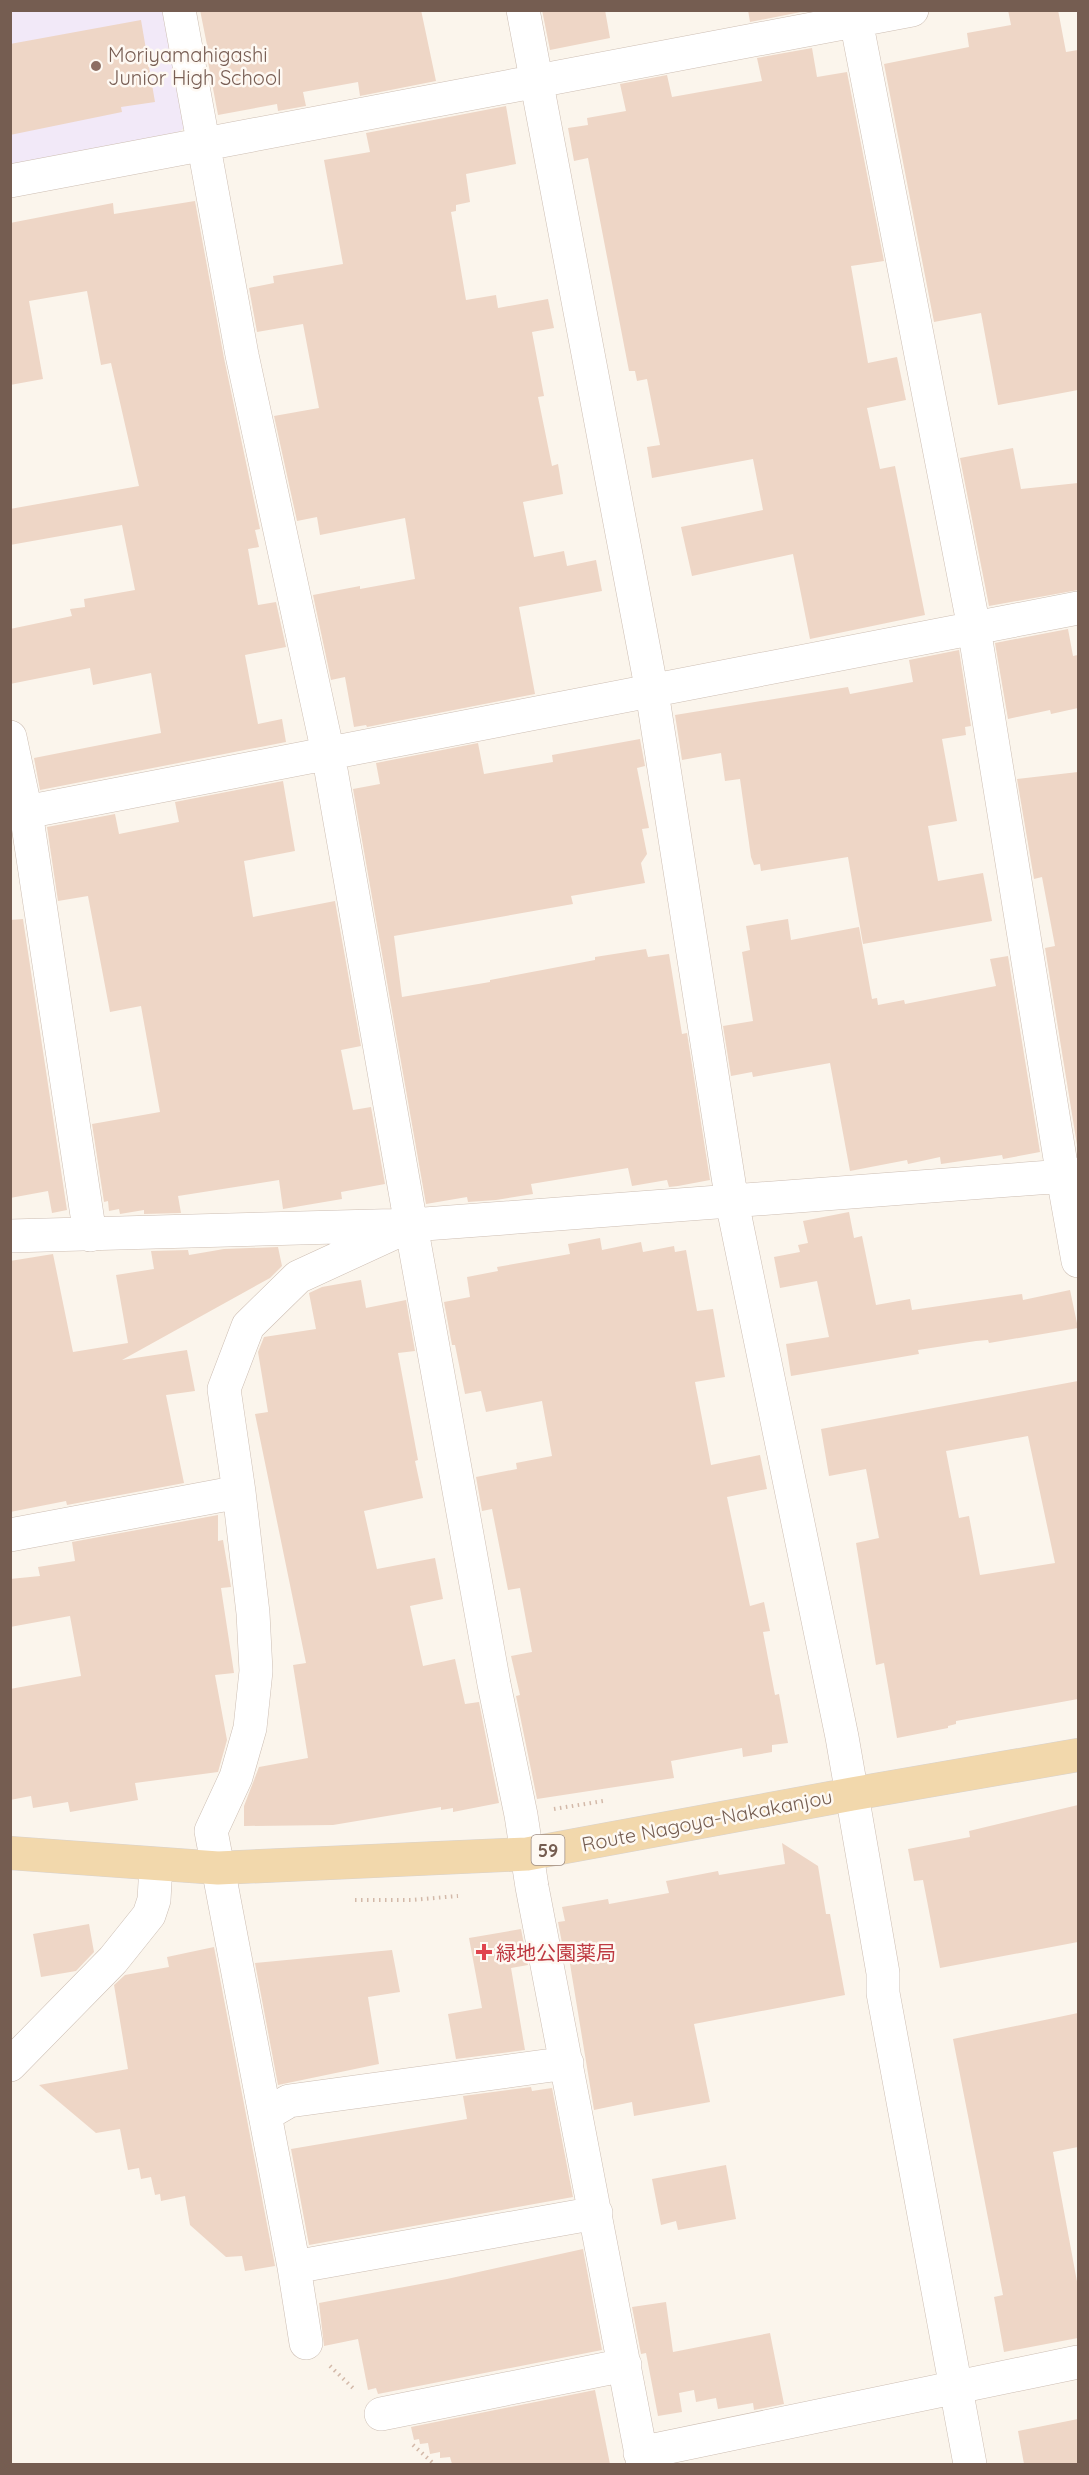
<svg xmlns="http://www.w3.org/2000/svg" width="1089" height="2475" viewBox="0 0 1089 2475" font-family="Quicksand,'Noto Sans JP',sans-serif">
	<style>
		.education { fill: #f2e9f8 }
		.building { fill: #eed6c6; fill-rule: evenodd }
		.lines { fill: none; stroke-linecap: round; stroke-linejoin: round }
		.street-casing { stroke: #cdbeb3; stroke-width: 34 }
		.primary-casing { stroke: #d8d2ce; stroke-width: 34 }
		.path { stroke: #d3b9a9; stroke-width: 4; stroke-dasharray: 1.5 4.5; stroke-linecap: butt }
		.street { stroke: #fff; stroke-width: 33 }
		.primary { stroke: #f2d8ac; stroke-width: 33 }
		.education-dot { fill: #8d6e63; stroke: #fef9f3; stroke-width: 2 }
		.health-dot { fill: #e0444e; stroke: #fef9f3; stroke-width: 2 }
		.labels { text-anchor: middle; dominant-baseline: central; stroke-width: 5; stroke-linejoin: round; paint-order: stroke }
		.shield { fill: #fef9f3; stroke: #9e8c82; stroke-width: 1.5 }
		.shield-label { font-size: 18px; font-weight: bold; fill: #755d51 }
		.education-label { font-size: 20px; fill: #785e54; stroke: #fef9f3; text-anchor: start }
		.street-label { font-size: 20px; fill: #755d51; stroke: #fef9f3 }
		.health-label { font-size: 20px; fill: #be3a42; stroke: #fef9f3; text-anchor: start }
	</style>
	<rect width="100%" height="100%" fill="#fbf5ec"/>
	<!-- education -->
	<path class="education" d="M11,11H170L192,121L179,132L11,165Z"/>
	<!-- building -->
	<path class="building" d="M200,10H421L436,81L360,96L358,82L303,92L306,106L278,111L277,104L218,115L205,46L207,45Z
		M542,10H605L610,38L550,50Z
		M748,10H806V11L750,22Z
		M1008,10H1058L1066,52L1078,50V390L998,405L981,313L934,322L884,64L969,47L967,33L1011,25Z
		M141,20L155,102L121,107L122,112L10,135V44Z
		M812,48L817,77L847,72L884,261L851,266L868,363L897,357L906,400L867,408L880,469L895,466L925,615L810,639L793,554L692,576L681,527L763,510L753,459L652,478L647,447L660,445L647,379L637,381L635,371H629L588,158L574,161L568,128L588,125L587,118L626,111L620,84L667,75L672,97L762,81L757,58Z
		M506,106L516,164L466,174L470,202L456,205V211L451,212L466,300L496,295L498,308L548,299L554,328L532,332L544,396L538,397L552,466L558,464L563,494L523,502L534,557L564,551L567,566L596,560L602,591L519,607L535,694L367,727L366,725L354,727L345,677L331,680L313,595L360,586V589L415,579L405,518L320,535L317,517L297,521L274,416L319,408L303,324L257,332L249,288L274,283L273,276L343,264L324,160L370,152L366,133Z
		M195,201L224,358L260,529L255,530L259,547L248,549L258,605L276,602L286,647L245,655L258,724L282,719L286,742L40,790L34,758L161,733L151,673L93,685L90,668L10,684V629L72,616L70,609L85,607L84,599L135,590L122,525L10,545V509L139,486L111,363L101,365L87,291L29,301L43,379L10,385V223L113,203L114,214Z
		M1013,448L1021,489L1078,483V590L989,606L960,458Z
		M1068,629L1073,656L1078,655V708L1051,714L1050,710L1008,719L995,643Z
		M959,650L971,726L965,727L966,735L942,739L957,821L928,826L938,881L983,873L992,921L863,944L848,857L761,871L760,864L754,865L751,857L740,779L725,781L721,753L682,760L675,715L848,687L850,694L913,682L909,660Z
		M640,739L645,766L637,768L649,828L642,829L647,854L641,863L645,883L571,896L573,904L394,936L402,997L490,982V980L595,960V957L646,949L648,957L669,954L682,1034L687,1033L710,1180L678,1186L669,1187L667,1180L632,1186L628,1168L531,1184L533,1194L496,1200L468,1202L467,1197L426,1204L353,789L380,784L376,763L478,743L484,774L553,762L552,755Z
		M1078,772V1144L1077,1145L1045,948L1055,946L1042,877L1034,879L1017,779Z
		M283,781L295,851L244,861L253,917L335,901L361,1046L341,1050L353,1110L371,1107L385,1184L341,1192L342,1199L283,1209L279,1180L178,1196L181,1213L144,1214V1210L120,1214L119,1209L109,1211L108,1201L104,1202L92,1124L160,1112L141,1006L110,1012L88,896L58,901L47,827L115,814L119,834L179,822L175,802Z
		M23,919L67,1210L52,1213L48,1191L10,1198V920Z
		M788,919L791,940L859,927L872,999L877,998L878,1005L904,1000L905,1004L996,986L990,959L1008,956L1040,1152L1003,1159L1002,1155L941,1164L940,1157L908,1164L907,1160L850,1171L830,1063L753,1077L752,1072L731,1076L723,1026L753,1021L742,952L750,950L746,926Z
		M849,1212L854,1238L862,1236L876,1305L910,1299L912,1310L1022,1294L1023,1300L1070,1290L1078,1328L989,1343L988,1340L976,1341L918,1350L919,1354L791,1376L786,1344L829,1337L817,1281L780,1288L774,1257L800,1252L798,1245L808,1243L803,1221Z
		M600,1238L602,1250L641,1242L643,1252L674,1246L675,1252L686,1250L697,1311L713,1309L725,1377L695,1382L711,1465L760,1455L767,1489L727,1497L750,1606L764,1602L770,1631L763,1632L775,1695L779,1694L788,1743L772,1745V1752L743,1757L742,1748L671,1761L674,1778L537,1799L516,1696L520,1695L511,1656L532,1652L520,1588L508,1590L492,1509L482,1511L476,1477L517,1469L516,1463L552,1456L542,1401L486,1412L481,1391L465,1394L455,1345H452L444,1302L470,1297L467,1277L498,1271L497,1267L570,1254L568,1244Z
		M278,1247L282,1266L270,1278L122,1360L187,1350L195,1391L166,1395L184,1483L67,1505L66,1501L10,1512V1261L53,1254L73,1352L128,1343L116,1275L154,1269L151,1251L188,1250L189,1255L224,1249Z
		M361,1280L366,1308L406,1300L415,1351L398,1353L418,1460L415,1461L423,1498L364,1511L377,1569L435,1558L443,1599L410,1606L423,1666L455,1659L465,1704L479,1702L499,1803L453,1812V1808L441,1810V1807L333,1825L244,1826V1806L259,1767L308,1758L293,1665L306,1663L255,1414L268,1412L258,1352L264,1337L316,1329L309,1293L322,1287Z
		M1078,1381V1699L956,1721V1724L948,1726V1728L897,1738L884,1663L876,1665L856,1543L879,1538L866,1469L829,1476L821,1429ZM1028,1436L1055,1563L980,1575L969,1516L959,1518L946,1451Z
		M218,1515V1541L223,1540L231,1587L221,1588L234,1673L215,1675L227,1740L218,1772L135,1783L138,1800L70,1812L68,1802L33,1808L31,1796L10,1800V1689L81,1676L70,1616L10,1627V1579L40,1576L38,1567L75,1561L72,1542Z
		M1078,1805V1942L940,1968L923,1880L914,1881L908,1849L970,1837L969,1831Z
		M782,1843L818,1866L826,1914H830L845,1995L694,2024L710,2102L634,2116L632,2102L594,2110L569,1958L565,1959L558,1922L565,1921L562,1907L608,1899L609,1904L669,1893L666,1881L718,1871L719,1875L785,1864Z
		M89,1924L94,1952L76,1971L41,1977L33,1934Z
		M521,1929L528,1965L511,1968L525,2050L456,2059L448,2014L482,2008L469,1938Z
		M214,1947L275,2266L245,2271L242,2256L226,2257L190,2225L185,2196L161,2201L160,2194L155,2195L151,2177L141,2179L139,2168L128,2170L120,2129L96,2133L39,2085L128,2069L114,1985L125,1975L169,1967L167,1957Z
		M392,1950L400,1992L368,1997L379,2064L278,2085L255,1963Z
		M1078,2013V2147L1053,2152L1078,2287V2338L1004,2352L994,2297L1003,2295L953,2039Z
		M531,2087L532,2091L552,2088L573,2197L309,2245L291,2149L467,2119L463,2096Z
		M726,2165L736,2219L678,2230L676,2221L661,2225L652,2179Z
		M583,2249L602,2350L378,2394L376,2388L368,2390L358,2339L324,2346L319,2303L447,2279Z
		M666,2302L673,2352L770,2333L784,2404L754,2410L753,2403L718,2409L716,2398L696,2402L694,2390L679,2393L682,2412L658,2416L646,2353L641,2354L632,2307Z
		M595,2390L610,2464H452L450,2457L440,2458V2452L430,2454L428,2443L420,2444L419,2439L414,2440L411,2427Z
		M1078,2419V2464H1024L1018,2431Z"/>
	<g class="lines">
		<defs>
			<path id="street" d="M179,10L242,355L328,753L411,1225
				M523,10L652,692L732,1202L842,1737L883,1973V1993L970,2464
				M854,10L974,628L1063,1177L1078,1261
				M10,181L912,10
				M10,737L26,812L90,1235
				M26,812L1078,608
				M10,1236L411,1225L1078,1175
				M10,1535L239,1492
				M10,2065L113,1960L149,1915L154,1900L156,1865
				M265,2115L289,2101L567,2063
				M294,2267L596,2213
				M306,2343L294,2267L211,1831L236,1777L250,1728L256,1671L253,1613L239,1492L224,1389L248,1326L298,1277L411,1225L494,1684L521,1815L532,1887L643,2464
				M381,2414L625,2365
				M640,2453L1078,2362"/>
			<path id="primary" d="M10,1853L218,1868L527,1854L852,1794L1078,1755"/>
		</defs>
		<!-- street casing -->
		<use href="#street" class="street-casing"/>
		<!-- primary casing -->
		<use href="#primary" class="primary-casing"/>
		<!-- path -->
		<path class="path" d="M554,1809L603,1801
			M355,1900H411L458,1896
			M330,2366L355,2390
			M413,2445L434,2464"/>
		<!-- street -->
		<use href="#street" class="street"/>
		<!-- primary -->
		<use href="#primary" class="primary"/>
	</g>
	<!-- markers -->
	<circle class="education-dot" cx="96" cy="66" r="6"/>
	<path class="health-dot" d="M481 1943h6v6h6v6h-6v6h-6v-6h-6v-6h6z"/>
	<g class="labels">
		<!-- shield labels -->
		<rect class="shield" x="531.5" y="1835" width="33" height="30" rx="4.5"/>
		<g class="shield-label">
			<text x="548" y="1850">59</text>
		</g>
		<!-- education labels -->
		<g class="education-label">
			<text x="108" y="54">Moriyamahigashi<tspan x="108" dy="23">Junior High School</tspan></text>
		</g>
		<!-- street labels -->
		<g class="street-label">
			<text transform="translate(707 1820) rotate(-11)">Route Nagoya-Nakakanjou</text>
		</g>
		<!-- health labels -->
		<g class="health-label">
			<text x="496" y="1952">緑地公園薬局</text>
		</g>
	</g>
	<!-- border -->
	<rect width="1089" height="2475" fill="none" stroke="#755d51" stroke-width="24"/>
</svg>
